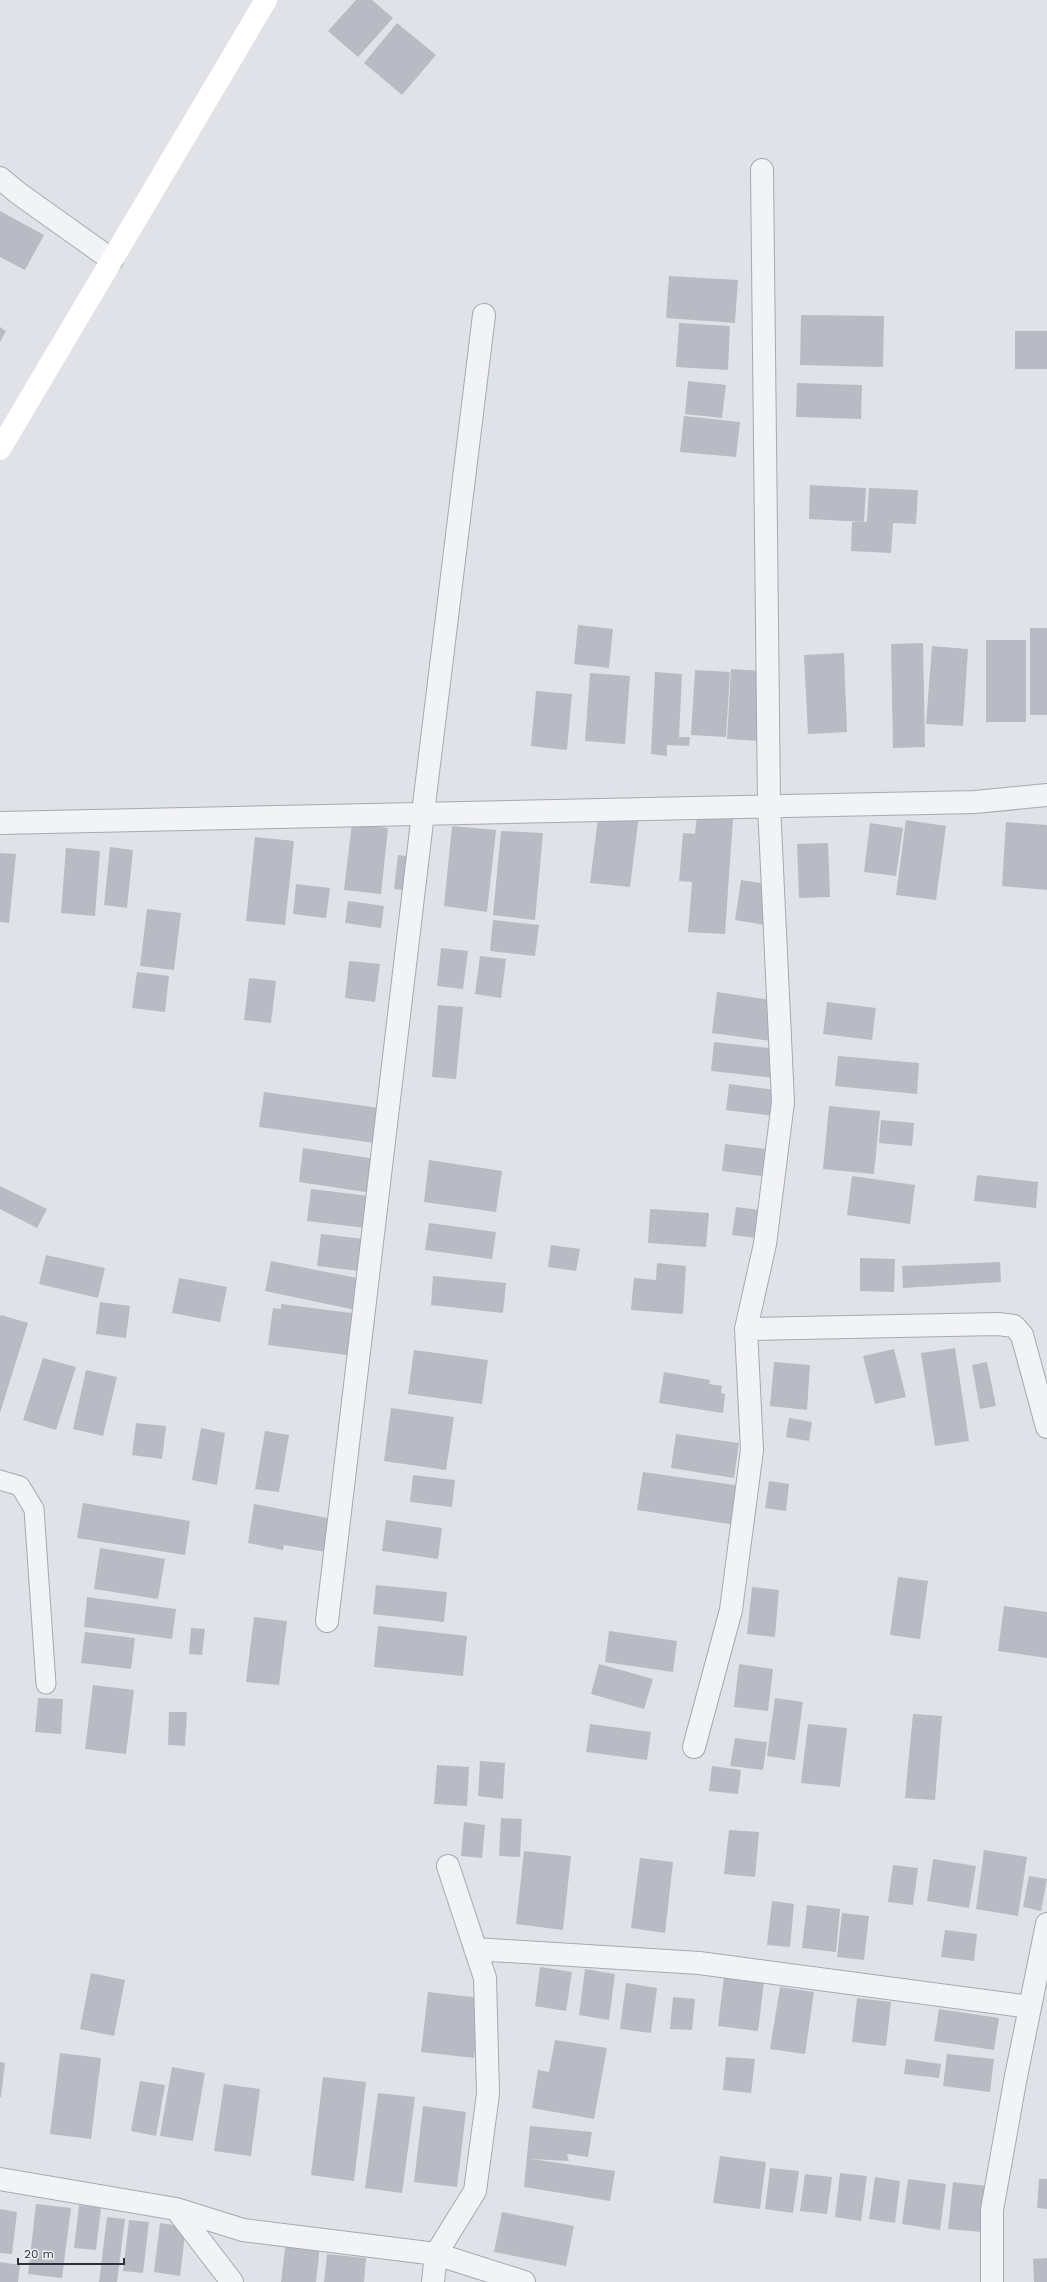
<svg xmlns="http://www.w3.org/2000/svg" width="1047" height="2282" viewBox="0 0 1047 2282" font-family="'Work Sans',sans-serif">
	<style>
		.building { fill: #b8bbc4 }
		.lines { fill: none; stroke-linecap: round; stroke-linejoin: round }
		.lane-casing { stroke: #a6a9b1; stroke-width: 21 }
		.street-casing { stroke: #a6a9b1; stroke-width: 24 }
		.lane { stroke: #f2f3f6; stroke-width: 19 }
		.street { stroke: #f2f3f6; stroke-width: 22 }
		.secondary { stroke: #fff; stroke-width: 22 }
	</style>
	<rect width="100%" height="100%" fill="#e0e2e8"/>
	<!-- building -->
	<path class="building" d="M356,0H372L393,18L358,57L328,31Z
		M397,23L436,55L402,95L364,63Z
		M0,211L44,235L25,270L0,257Z
		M669,276L738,280L735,323L666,318Z
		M801,315L884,316L883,367L800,365Z
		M679,323L730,326L728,370L676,367Z
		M0,327L6,331L0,342Z
		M1015,331H1047V369H1015Z
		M688,381L726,385L722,418L685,414Z
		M797,383L862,385L861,419L796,417Z
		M684,416L740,422L736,457L680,452Z
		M810,485L866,488L864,522L809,519Z
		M869,488L918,490L916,524L893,523L891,553L851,551L852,522H867Z
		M578,625L613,629L609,668L574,664Z
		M1030,628H1047V715H1030Z
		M986,640H1026V722H986Z
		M923,643L925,747L893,748L891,644Z
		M932,646L968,649L963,726L926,724Z
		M844,653L847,732L808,734L804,655Z
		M731,669L764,671L760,741L727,739Z
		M695,670L730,672L726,737L691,735Z
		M655,672L682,674L679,737H690L689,746L667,745V756L651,754Z
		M590,673L630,676L625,744L585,741Z
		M536,691L572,694L567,750L531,746Z
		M599,810L639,815L630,887L590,883Z
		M697,816L733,819L725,934L688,932L692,882L679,881L683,833L695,834Z
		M906,820L946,826L936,900L896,895Z
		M1006,822L1047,825V890L1002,886Z
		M352,823L388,828L381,894L344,890Z
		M870,823L903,828L896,876L864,872Z
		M452,826L496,830L487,912L444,906Z
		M501,831L543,833L535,920L493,915Z
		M255,837L294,841L285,925L246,921Z
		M828,843L830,897L799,898L797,844Z
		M110,847L133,850L127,908L104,905Z
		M66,848L100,851L95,916L61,913Z
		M0,853L16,854L9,923L0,922Z
		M398,855L422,858L418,892L394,889Z
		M741,880L773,885L766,925L735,920Z
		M296,884L330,888L326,918L293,914Z
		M348,901L384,906L381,928L345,923Z
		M147,909L181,913L174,970L140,966Z
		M493,920L539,925L535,956L490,951Z
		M441,948L468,951L463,989L437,986Z
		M480,956L506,959L501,998L475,994Z
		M349,961L380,964L375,1002L345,998Z
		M137,972L169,976L165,1012L132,1008Z
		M249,978L276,981L271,1023L244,1020Z
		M717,992L777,1001L772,1041L712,1033Z
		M827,1002L876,1008L872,1040L823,1034Z
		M438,1005L463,1007L456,1079L432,1077Z
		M714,1042L778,1049L775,1078L711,1071Z
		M838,1056L919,1063L917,1094L835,1086Z
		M729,1084L776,1090L773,1116L726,1110Z
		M264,1092L394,1110L389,1145L259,1127Z
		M829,1106L880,1111L874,1174L823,1169Z
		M881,1120L914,1123L912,1146L879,1143Z
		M725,1144L774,1150L770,1177L722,1171Z
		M303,1148L376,1159L372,1193L299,1182Z
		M429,1160L502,1171L496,1212L424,1202Z
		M977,1175L1038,1182L1036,1208L974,1201Z
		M852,1176L915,1185L910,1224L847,1215Z
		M0,1186L47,1209L37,1228L0,1209Z
		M311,1189L378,1197L374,1229L307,1221Z
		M736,1207L760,1210L757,1238L732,1235Z
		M650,1209L709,1213L706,1247L648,1243Z
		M429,1223L496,1232L492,1259L425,1250Z
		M321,1234L380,1241L376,1273L317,1266Z
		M551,1245L580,1249L576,1271L548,1267Z
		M46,1255L105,1268L98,1298L39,1284Z
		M860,1258L895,1259L894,1292L860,1291Z
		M271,1261L372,1281L365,1312L265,1291Z
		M1000,1262L1001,1282L903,1288L902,1266Z
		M657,1263L686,1266L683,1314L631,1310L634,1278L656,1280Z
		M433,1276L506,1283L503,1313L431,1305Z
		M179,1278L227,1287L220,1322L172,1313Z
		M100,1302L130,1306L126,1338L96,1334Z
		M281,1304L367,1315L362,1357L268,1345L273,1308L281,1309Z
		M1,1315L28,1323L0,1413V1317Z
		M955,1348L969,1441L935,1446L921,1353Z
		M894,1349L906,1397L875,1404L863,1356Z
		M414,1350L488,1360L482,1404L408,1394Z
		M43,1358L76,1367L56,1430L23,1420Z
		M774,1362L810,1365L807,1410L770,1406Z
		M987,1362L996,1406L980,1409L972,1365Z
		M86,1370L117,1377L103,1436L73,1429Z
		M664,1372L710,1380L709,1384L722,1386L721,1393L725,1394L723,1413L659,1403Z
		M391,1408L454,1417L446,1470L384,1461Z
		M789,1418L812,1422L809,1441L786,1437Z
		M136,1423L166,1426L162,1459L132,1455Z
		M201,1428L225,1433L217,1485L192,1480Z
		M265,1431L289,1435L279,1492L255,1489Z
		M676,1434L739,1443L734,1478L671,1468Z
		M643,1472L742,1486L736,1525L637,1510Z
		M413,1475L455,1480L452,1507L410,1502Z
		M769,1481L789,1484L786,1511L765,1508Z
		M83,1503L190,1521L185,1555L77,1538Z
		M254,1504L333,1519L326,1552L284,1545L283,1550L248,1543Z
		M386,1520L442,1528L438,1559L382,1551Z
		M100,1548L165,1559L158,1599L94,1589Z
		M898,1577L928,1581L920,1639L890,1635Z
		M376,1585L447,1592L444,1622L373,1614Z
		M752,1587L779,1590L775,1637L747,1634Z
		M87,1597L176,1609L172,1639L84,1627Z
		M1004,1606L1047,1612V1658L998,1651Z
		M254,1617L287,1621L279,1685L246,1682Z
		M378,1626L467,1636L463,1676L374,1667Z
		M191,1628L205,1629L202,1655L189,1654Z
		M609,1631L677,1641L673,1672L605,1662Z
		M85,1632L135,1638L131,1669L81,1663Z
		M599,1664L653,1679L644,1709L591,1694Z
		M739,1664L773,1669L768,1711L734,1707Z
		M93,1685L134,1690L126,1754L85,1749Z
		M38,1698L63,1699L61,1734L35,1732Z
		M775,1698L803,1702L795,1760L767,1756Z
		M169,1712H187L185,1746L168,1745Z
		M913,1714L942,1716L935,1800L905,1798Z
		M590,1724L651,1732L647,1760L586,1752Z
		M808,1724L847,1728L840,1787L801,1783Z
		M735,1738L767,1742L763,1770L730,1766Z
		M480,1761L505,1763L503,1799L478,1796Z
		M437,1765L469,1767L467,1806L434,1804Z
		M712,1766L741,1770L738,1794L709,1791Z
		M501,1818L522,1819L520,1857L499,1856Z
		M464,1822L485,1825L482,1858L461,1856Z
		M729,1830L759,1832L755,1877L724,1874Z
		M984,1850L1027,1857L1018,1916L976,1909Z
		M524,1851L571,1856L563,1930L516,1924Z
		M640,1858L673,1862L665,1933L631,1928Z
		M933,1859L976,1866L969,1908L927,1901Z
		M893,1865L918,1868L913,1905L888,1902Z
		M1029,1876L1047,1879L1041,1911L1023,1907Z
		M772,1901L794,1904L790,1947L767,1945Z
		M807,1905L840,1909L836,1952L802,1948Z
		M842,1913L869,1916L864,1960L837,1957Z
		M945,1930L977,1934L974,1961L941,1957Z
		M540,1967L572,1972L566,2011L535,2006Z
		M585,1969L615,1974L609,2020L579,2015Z
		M91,1973L125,1980L114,2036L80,2029Z
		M724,1977L764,1982L758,2031L718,2026Z
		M626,1983L657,1988L651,2033L620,2029Z
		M780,1987L814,1992L805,2054L770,2049Z
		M428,1992L481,1998L474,2058L421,2052Z
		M673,1997L695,1999L692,2030L670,2029Z
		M857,1998L891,2002L886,2046L852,2042Z
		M939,2009L999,2018L994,2050L934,2041Z
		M555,2040L607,2048L594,2119L532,2108L538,2070L549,2072Z
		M60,2053L101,2058L91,2139L50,2134Z
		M947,2054L994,2059L990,2092L943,2086Z
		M726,2057L755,2059L751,2093L723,2090Z
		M906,2059L941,2064L939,2078L904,2074Z
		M0,2062L5,2063L1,2097H0Z
		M172,2067L205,2073L193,2141L160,2136Z
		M323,2077L366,2082L354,2181L311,2175Z
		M140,2081L165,2085L156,2136L131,2131Z
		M224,2084L260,2089L251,2156L214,2151Z
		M378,2093L415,2097L402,2193L365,2188Z
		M423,2106L466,2112L457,2187L414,2182Z
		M530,2126L592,2132L588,2157L567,2154L569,2161L531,2159L615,2171L610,2201L524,2187Z
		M720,2156L766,2162L760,2209L713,2203Z
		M770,2168L799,2171L793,2213L765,2209Z
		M840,2173L867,2176L861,2221L835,2217Z
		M805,2174L832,2177L827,2214L800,2211Z
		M875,2177L900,2181L895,2223L869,2219Z
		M908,2179L946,2184L940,2230L902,2224Z
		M1039,2179H1047V2209L1037,2208Z
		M953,2182L986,2186L981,2232L948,2229Z
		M36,2204L71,2208L62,2278L28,2274Z
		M79,2205L101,2208L96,2250L74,2248Z
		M0,2209L17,2212L12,2254L0,2253Z
		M502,2212L574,2226L566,2266L494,2252Z
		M107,2217L125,2219L117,2282H99Z
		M129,2220L149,2222L143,2273L123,2271Z
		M160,2223L186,2227L180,2276L154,2272Z
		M286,2241L320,2245L316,2282H281Z
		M327,2254L366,2258L364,2282H324Z
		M1047,2258V2282H1034L1033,2259Z
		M0,2262L20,2265L18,2282H0Z"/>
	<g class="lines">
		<defs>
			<path id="lane" d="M0,1480L20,1486L34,1509L46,1684"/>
			<path id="street" d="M0,178L18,193L112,260
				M0,823L975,802L1047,795
				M746,1329L998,1324L1014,1326L1022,1335L1047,1427
				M327,1621L423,813L484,315
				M694,1747L731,1610L752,1450L746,1329L765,1244L783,1102L769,805L762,170
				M475,1949L699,1963L1030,2007
				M0,2179L176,2209L232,2282
				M176,2209L243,2230L436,2254L524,2282
				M433,2282L436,2254L475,2191L488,2094L485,1978L448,1866
				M992,2282V2210L1016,2076L1047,1924"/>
		</defs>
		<!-- lane casing -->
		<use href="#lane" class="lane-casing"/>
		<!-- street casing -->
		<use href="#street" class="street-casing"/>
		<!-- lane -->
		<use href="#lane" class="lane"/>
		<!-- street -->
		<use href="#street" class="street"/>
		<!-- secondary -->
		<path class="secondary" d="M0,449L266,0"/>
	</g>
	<!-- scale -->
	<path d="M18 2258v6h106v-6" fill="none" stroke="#2a303d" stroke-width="2"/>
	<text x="24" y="2258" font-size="12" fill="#2a303d" stroke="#eff1f5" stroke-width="3" paint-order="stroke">20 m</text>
</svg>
